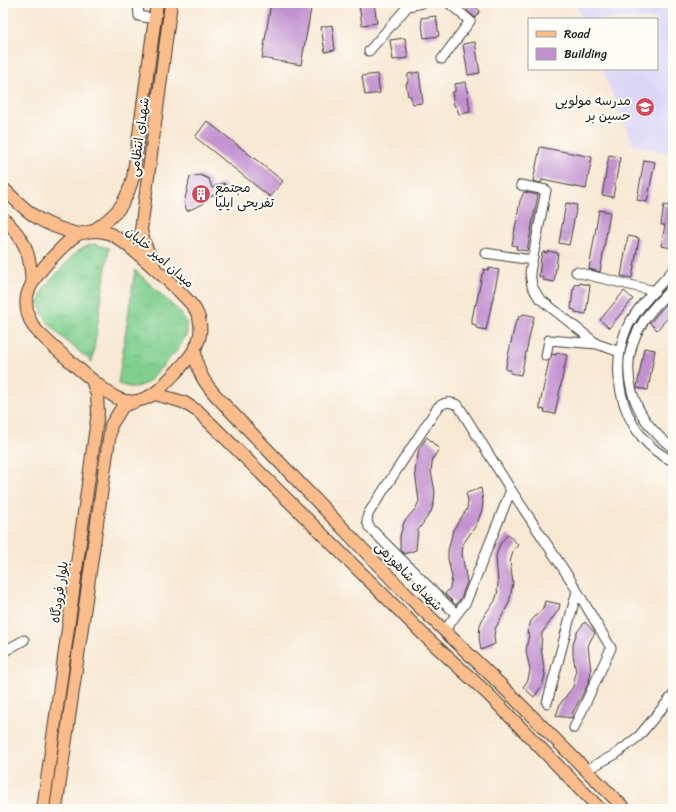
<svg xmlns="http://www.w3.org/2000/svg" width="676" height="812" viewBox="0 0 676 812" font-family="Sriracha,'Playpen Sans Arabic',sans-serif">
	<style>
		.built { fill: #dbd6f7 }
		.grass { fill: url(#grass-tufts); stroke: #4e7656 }
		.building { fill: #c191cf }
		.lines { fill: none; stroke-linecap: round; stroke-linejoin: round }
		.minor-casing { stroke: #3d3b37; stroke-width: 11 }
		.major-casing { stroke: #3d3b37; stroke-width: 14 }
		.minor { stroke: #fff; stroke-width: 9 }
		.major { stroke: #f9bc8a; stroke-width: 12 }
		.labels { text-anchor: middle; dominant-baseline: central; stroke-width: 4; stroke-linejoin: round; paint-order: stroke }
		.poi-label { font-size: 13px; fill: #1c1c1c; stroke: #fdfcf7; text-anchor: end }
		.street-label { font-size: 13px; fill: #1c1c1c; stroke: #fdfcf7 }
	</style>
	<defs>
		<pattern id="grass-tufts" width="24" height="20" patternUnits="userSpaceOnUse"><rect width="24" height="20" fill="#80cf8f"/><path d="M3 7l-1-3M5 7V3M7 7l1-3M15 17l-1-3M17 17v-4M19 17l1-3" fill="none" stroke="#6eb17b"/></pattern>
	</defs>
	<rect width="100%" height="100%" fill="#fdfcf7"/>
	<filter id="ink" filterUnits="userSpaceOnUse"><feTurbulence type="fractalNoise" baseFrequency=".025" numOctaves="2"/><feDisplacementMap in="SourceGraphic" scale="8" xChannelSelector="R" yChannelSelector="G"/><feConvolveMatrix kernelMatrix="1 2 1 2 8 2 1 2 1" color-interpolation-filters="sRGB"/></filter>
	<filter id="wash" filterUnits="userSpaceOnUse"><feTurbulence type="fractalNoise" baseFrequency=".012" numOctaves="4" result="noise"/><feDisplacementMap in="SourceGraphic" scale="16" xChannelSelector="R" yChannelSelector="G"/><feGaussianBlur stdDeviation="0.9" result="paint"/><feColorMatrix in="noise" values="0 0 0 0 0 0 0 0 0 0 0 0 0 0 0 0 0 1.4 0 .05"/><feComposite in="paint" operator="in"/></filter>
	<g filter="url(#wash)">
		<rect width="100%" height="100%" fill="#f7e8d3"/>
		<!-- built -->
		<path class="built" d="M575,3H673V154L633,145L602,69H657V19H582Z"/>
		<!-- grass -->
		<path class="grass" d="M94,244L109,248L92,362C75,347 32,320 41,294C45,285 54,277 60,270C70,259 78,247 94,244Z
			M135,270L181,313L186,322L187,333L180,347L147,383L133,388L118,384Z"/>
		<g id="blocks">
			<!-- building -->
			<path class="building" d="M271,3H312L301,65L262,58Z
				M374,3L377,23L362,25L359,5Z
				M472,4L480,11L475,18L467,11Z
				M436,16L439,36L424,38L421,18Z
				M332,25L335,50L325,52L321,27Z
				M405,38L408,58L393,60L390,40Z
				M475,42L480,73L468,75L463,44Z
				M419,72L423,103L413,104L410,95L408,96L406,83H408V74Z
				M377,74L380,93L365,95L362,76Z
				M466,82L470,112L459,114L456,106H454L452,92H455V84Z
				M207,121L283,181L270,197L195,137Z
				M540,147L592,157L586,189L542,180L541,183L533,181Z
				M609,155L620,157L613,197L602,195Z
				M644,160L655,162L647,202L637,200Z
				M200,175L209,179L212,188L224,183L227,190L201,200L203,204L187,211L184,203L190,177Z
				M524,192L538,195L527,251L516,249L517,246L512,245L520,201Z
				M566,203L577,205L569,245L559,243Z
				M664,205L673,207L672,248L661,246L665,225H661Z
				M599,210L610,212L600,272L589,269Z
				M628,236L639,238L632,278L621,276Z
				M548,251L558,253L554,282L543,280V277H539L541,257L543,252L547,253Z
				M489,268L499,270L486,330L476,328V325L472,324V319L475,304L476,305L482,274H483L484,269L488,270Z
				M579,283L590,285L586,314L575,312V310L571,309L573,289H574L575,284L579,285Z
				M624,291L633,299L609,328L600,320Z
				M671,298L673,300V312L657,330L650,323Z
				M523,314L534,316L521,375L510,373L511,370H506V365L516,320H518L519,315L522,316Z
				M644,348L655,350L648,390L637,388V387Z
				M557,353L567,355L555,414L544,412L545,410L540,409V404L549,361L552,354L556,355Z
				M427,437L439,449L433,458L431,471L435,492L434,502L431,512L418,530L416,550L404,554L400,549V536L404,522L416,508L419,501L415,471L419,449Z
				M481,488L483,501L482,510L477,524L463,544L462,554L467,582L461,598L456,605L445,594L450,588L452,577L448,559V551L453,530L467,509L468,501L466,493Z
				M508,534L518,545L513,551L510,562L513,583L509,603L495,629L494,637L495,644L481,650L479,637L480,625L485,614L495,601L498,591H497L498,584L496,556L500,544Z
				M545,601L560,604L559,609L542,633L541,647L545,675L542,686L534,697L523,687L528,680L530,670L526,651L529,634L527,633L531,621L543,608Z
				M585,622L595,633L591,639L588,646L591,671L589,682L573,712L572,718L556,716L560,704L573,687L576,672L573,655V644L577,632Z"/>
		</g>
	</g>
	<g filter="url(#ink)">
		<use href="#blocks" fill-opacity="0" stroke="#3d3b37" stroke-width="1"/>
		<g class="lines">
			<defs>
				<path id="minor" d="M138,3L139,16L155,19
					M369,51L408,6L422,3
					M442,59L470,21L449,3
					M521,185L546,190L530,272L532,286L539,298L597,344L620,352
					M485,253L532,260
					M673,270C657,289 636,307 626,330C607,376 625,440 673,461
					M576,272L655,291
					M673,287C663,298 651,309 643,322C614,367 632,418 673,448
					M546,356L549,340L597,344
					M456,614L369,527L367,521L368,514L438,407C446,401 449,402 458,405L511,490L570,579L611,648L574,728
					M444,631L466,602L511,490
					M3,652L24,640
					M547,703L577,591
					M586,770L616,754L639,736L673,695"/>
				<path id="major" d="M3,188C30,215 40,224 78,234
					M3,218C25,239 30,252 32,283
					M93,231C101,231 109,232 116,237C130,246 190,298 196,311C200,318 201,327 200,335C196,356 174,373 161,388C149,399 134,405 119,399C107,395 41,337 33,326C28,317 25,306 27,296C31,277 57,252 71,239L78,234Z
					M93,231C117,214 124,207 133,178L157,3
					M155,268L144,242L141,230L171,3
					M195,349C196,371 204,383 219,399L404,592L499,683L625,809
					M155,394L183,402L199,412L427,638L488,694L600,809
					M43,809L98,412L97,395L92,380
					M56,809L111,425L123,406L134,402"/>
			</defs>
			<!-- minor casing -->
			<use href="#minor" class="minor-casing"/>
			<!-- major casing -->
			<use href="#major" class="major-casing"/>
			<!-- minor -->
			<use href="#minor" class="minor"/>
			<!-- major -->
			<use href="#major" class="major"/>
		</g>
	</g>
	<!-- icons -->
	<defs>
		<symbol id="school-disc" viewBox="-11 -11 22 22"><circle r="9.5" fill="#d1495b" stroke="#fdfcf7"/><path d="M0-5L7-2L0 1L-7-2ZM-4 1L0 2.5L4 1V4Q0 6-4 4Z" fill="#fff"/></symbol>
		<symbol id="building-disc" viewBox="-11 -11 22 22"><circle r="9.5" fill="#d1495b" stroke="#fdfcf7"/><path d="M-4-6H4V6H1V3H-1V6H-4ZM-2.5-4.3h1.7v1.8h-1.7ZM.8-4.3h1.7v1.8H.8ZM-2.5-1h1.7V.8h-1.7ZM.8-1h1.7V.8H.8Z" fill="#fff"/></symbol>
	</defs>
	<g fill-rule="evenodd">
		<use href="#school-disc" x="634" y="96" width="22" height="22"/>
		<use href="#building-disc" x="190" y="183" width="22" height="22"/>
	</g>
	<g class="labels">
		<!-- poi labels -->
		<g class="poi-label">
			<text x="631" y="100">مدرسه مولویی<tspan x="631" dy="15">حسین بر</tspan></text>
			<text x="215" y="187" text-anchor="start">مجتمع<tspan x="215" dy="15">تفریحی ایلیا</tspan></text>
		</g>
		<!-- street labels -->
		<g class="street-label">
			<text transform="translate(139 137) rotate(-82)">شهدای انتظامی</text>
			<text transform="translate(160 257) rotate(41)">میدان امیر خلبان</text>
			<text transform="translate(409 576) rotate(46)">شهدای شاهوزهی</text>
			<text transform="translate(59 592) rotate(-82)">بلوار فرودگاه</text>
		</g>
	</g>
	<!-- margin -->
	<rect width="676" height="812" fill="none" stroke="#fdfcf7" stroke-width="16"/>
	<!-- legend -->
	<rect x="528" y="18" width="130" height="52" fill="#fdfcf7" stroke="#a3a29f"/>
	<rect x="536" y="31" width="20" height="6" fill="#f9bc8a" stroke="#a3a29f"/>
	<text x="564" y="38" font-size="12" fill="#1c1c1c">Road</text>
	<rect x="536" y="48" width="20" height="12" fill="#c191cf" stroke="#a3a29f"/>
	<text x="564" y="58" font-size="12" fill="#1c1c1c">Building</text>
</svg>
